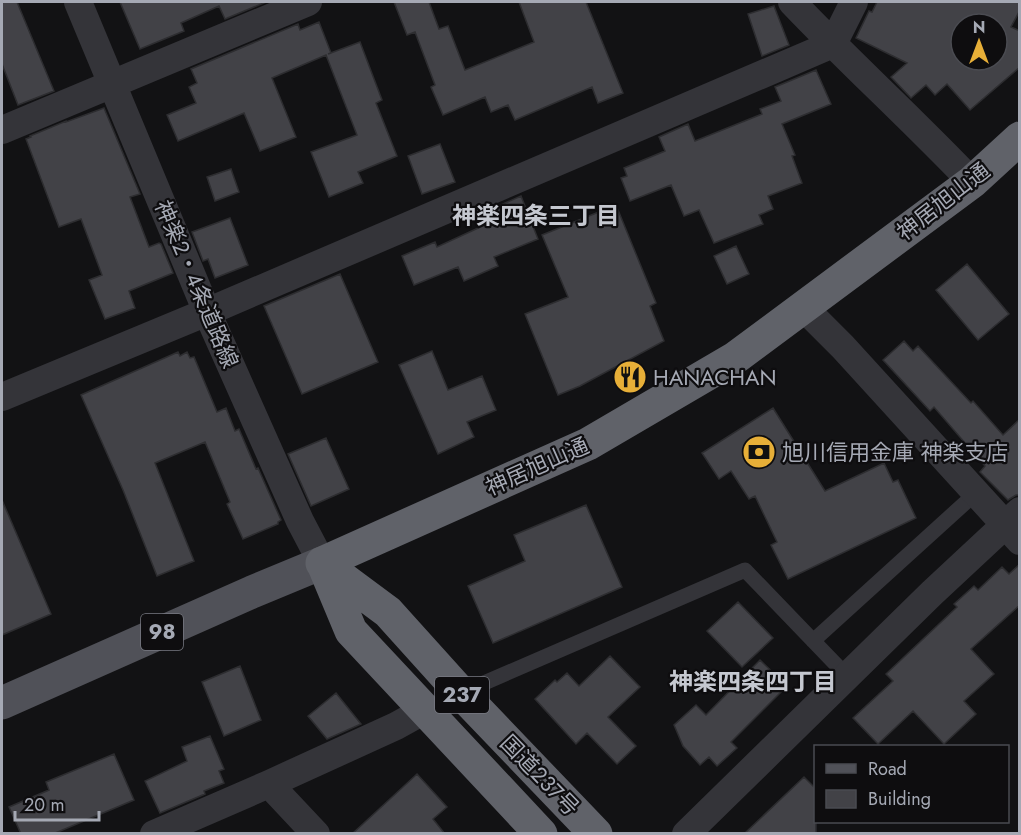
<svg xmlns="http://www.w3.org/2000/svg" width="1021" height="835" viewBox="0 0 1021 835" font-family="Jost,'Noto Sans JP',sans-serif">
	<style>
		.building { fill: #424247; stroke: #2d2d30; stroke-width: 1.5; fill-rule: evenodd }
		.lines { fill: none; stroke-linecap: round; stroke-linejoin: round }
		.lane { stroke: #343439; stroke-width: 15 }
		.street { stroke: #343439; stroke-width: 28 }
		.primary { stroke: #505158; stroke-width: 33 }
		.highway { stroke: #606269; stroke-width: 33 }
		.labels { text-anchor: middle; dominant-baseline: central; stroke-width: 4.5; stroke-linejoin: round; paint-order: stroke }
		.shield { fill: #0e0d0f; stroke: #787a82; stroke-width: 1.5 }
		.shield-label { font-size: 21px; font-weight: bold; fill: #a5a9b4 }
		.street-label { font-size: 22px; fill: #a5a9b4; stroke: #0e0d0f }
		.poi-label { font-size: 22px; fill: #a5a9b4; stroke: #0e0d0f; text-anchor: start }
		.neighbourhood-label { font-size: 24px; font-weight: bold; fill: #c5c8d0; stroke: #0e0d0f }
	</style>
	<rect width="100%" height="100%" fill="#121214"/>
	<!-- building -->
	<path class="building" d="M2,2H17L54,91L18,105L2,64Z
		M120,2H266L225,19L219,6L181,23L184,31L140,49Z
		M394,2H429L439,29L448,26L465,70L534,42L519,2H586L623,93L598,103L592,87L515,120L508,105L491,112L485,97L443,115L431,87L435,85L415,32L407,35Z
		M877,2H1020V10L1011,27L1020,31V67L970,110L947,84L935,95L926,85L911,98L891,77L907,63L856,38L869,11L872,12ZM961,24H997V60H961Z
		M774,6L789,45L762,56L748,14Z
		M319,22L331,53L328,54L360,42L382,100L376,103L397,156L358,172L363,183L329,197L311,152L357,135L326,55L272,78L296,137L260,151L244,113L178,141L167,115L196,103L189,87L197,83L191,69L298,24L300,30Z
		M816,70L831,104L782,124L795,155L792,156L802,183L768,196L773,209L759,215L763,224L714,243L699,210L684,216L671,185L630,201L621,178L627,176L624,168L665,151L659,137L688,124L695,141L762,114L760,109L781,101L775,87Z
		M104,108L140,194L130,197L149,247L159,243L161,244L173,273L129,291L135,308L105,319L89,280L102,275L81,219L59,227L26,139L31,137L30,136L66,121V122Z
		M440,144L455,182L422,194L408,156Z
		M231,169L239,192L215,201L207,177Z
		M521,196L538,239L494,257L498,266L464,281L458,267L414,285L402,256L435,242L437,247L489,223L485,212Z
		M616,205L656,303L650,306L664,341L580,386L558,395L525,314L568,297L542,235Z
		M230,218L248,265L215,278L208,259L203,261L192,232Z
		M736,246L749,274L727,284L714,256Z
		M967,264L1009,314L978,340L936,290Z
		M340,274L378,362L302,394L264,306Z
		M904,341L913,351L918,346L971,403L973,401L1003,435L1020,419V495H1016L1008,500L980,472L985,466L934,407L930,411L883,360Z
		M432,351L448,390L482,376L496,410L467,422L474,437L438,454L399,365Z
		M178,352L180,356L187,352L190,358L194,357L217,412L226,408L235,431L239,429L256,469L258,468L281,520L278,522V524L243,539L227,504L230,502L205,442L155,463L194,561L157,576L123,490L81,395Z
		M773,408L825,491L884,463L893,482L898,480L916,518L788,579L771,545L777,542L755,496L749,499L731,471L719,479L702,453Z
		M326,438L349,489L311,506L288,454Z
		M2,500L51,614L2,635Z
		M586,505L622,587L493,643L468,586L525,561L514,535Z
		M1020,564V605L971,649L994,674L964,701L976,714L944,744L913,711L878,744L853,718L893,681L886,674L957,607L954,604L974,586L978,590L1002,567L1009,574Z
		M738,602L773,638L742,667L707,631Z
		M610,656L640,687L608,717L636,746L617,764L587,733L576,744L535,699L555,680L557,682L567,673L579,686Z
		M760,660L787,686L731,742L737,748L717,766L709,757L700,765L683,746L674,725L696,705L706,715Z
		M240,666L261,720L224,736L202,682Z
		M336,693L361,724L327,739L308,716Z
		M210,736L224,769L219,771L224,783L204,791L205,794L160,813L145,781L187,761L182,747Z
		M114,754L134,800L53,834H21L9,807L49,790L46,782Z
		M417,774L447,807L433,819L445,834H352Z
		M804,777L816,789V834H744Z"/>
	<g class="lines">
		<!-- lane -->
		<path class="lane" d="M813,641L976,493
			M461,693L745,570L847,676"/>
		<!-- street -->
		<path class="street" d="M78,2L207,312L300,521L322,563
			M792,2C850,63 913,120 972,182
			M2,130L308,2
			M804,308L843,347L1020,541
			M2,397L207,312L833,44L854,2
			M269,784L316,834
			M154,834L269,784L396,726L425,710
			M686,834L932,593L1020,511"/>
		<!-- primary -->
		<path class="primary" d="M2,703L252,592L322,563"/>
		<!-- highway -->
		<path class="highway" d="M322,563L588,444L735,358L972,182L1020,138
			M322,563L388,612L461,693L596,834
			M323,564L351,631L541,834"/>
	</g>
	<!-- icons -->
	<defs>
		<symbol id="restaurant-disc" viewBox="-11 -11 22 22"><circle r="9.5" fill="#e7af38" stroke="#0e0d0f"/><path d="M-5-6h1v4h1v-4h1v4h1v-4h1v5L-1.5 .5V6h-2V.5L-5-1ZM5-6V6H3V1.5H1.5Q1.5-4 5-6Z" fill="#111"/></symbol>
		<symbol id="bank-disc" viewBox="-11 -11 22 22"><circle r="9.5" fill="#e7af38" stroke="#0e0d0f"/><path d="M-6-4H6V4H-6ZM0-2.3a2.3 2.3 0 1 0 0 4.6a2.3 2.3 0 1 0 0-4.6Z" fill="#111"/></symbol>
	</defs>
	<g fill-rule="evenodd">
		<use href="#restaurant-disc" x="611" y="358" width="38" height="38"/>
		<use href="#bank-disc" x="740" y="433" width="38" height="38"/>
	</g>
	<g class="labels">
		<!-- shield labels -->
		<g class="shield">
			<rect x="141" y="614" width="42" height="36" rx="4.5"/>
			<rect x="435" y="677" width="54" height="36" rx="4.5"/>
		</g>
		<g class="shield-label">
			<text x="162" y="632">98</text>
			<text x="462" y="695">237</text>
		</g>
		<!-- street labels -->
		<g class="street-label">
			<text transform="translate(943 201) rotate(-38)">神居旭山通</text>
			<text transform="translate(197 284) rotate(67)">神楽2・4条道路線</text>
			<text transform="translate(537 466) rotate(-24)">神居旭山通</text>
			<text transform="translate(540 775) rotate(46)">国道237号</text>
		</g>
		<!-- poi labels -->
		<g class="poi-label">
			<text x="653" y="377">HANACHAN</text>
			<text x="782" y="452">旭川信用金庫 神楽支店</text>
		</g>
		<!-- neighbourhood labels -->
		<g class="neighbourhood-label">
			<text x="536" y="215">神楽四条三丁目</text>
			<text x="753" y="681">神楽四条四丁目</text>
		</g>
	</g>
	<!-- border -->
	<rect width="1021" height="835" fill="none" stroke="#a5a9b4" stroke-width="6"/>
	<!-- legend -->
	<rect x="814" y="745" width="195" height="78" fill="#0e0d0f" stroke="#4a4b51" stroke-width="1.5"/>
	<rect x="826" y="764" width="30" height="9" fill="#505158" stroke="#4a4b51" stroke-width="1.5"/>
	<text x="868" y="775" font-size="18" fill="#a5a9b4">Road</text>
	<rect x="826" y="790" width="30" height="18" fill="#424247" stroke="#4a4b51" stroke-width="1.5"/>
	<text x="868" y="805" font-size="18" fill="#a5a9b4">Building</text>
	<!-- north arrow -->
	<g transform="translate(979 42)"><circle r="28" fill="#0e0d0f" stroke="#4a4b51" stroke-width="1.5"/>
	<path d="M0-4.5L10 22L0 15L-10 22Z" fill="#e7af38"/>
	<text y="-9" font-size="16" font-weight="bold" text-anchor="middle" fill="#a5a9b4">N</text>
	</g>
	<!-- scale -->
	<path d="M15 811v9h84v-9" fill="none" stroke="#a5a9b4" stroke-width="3"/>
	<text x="24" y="811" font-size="18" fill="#a5a9b4" stroke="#0e0d0f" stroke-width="4.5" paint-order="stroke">20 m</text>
</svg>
